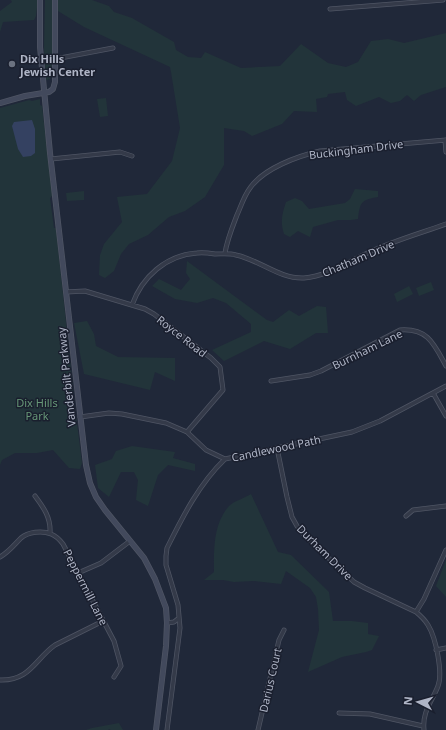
<svg xmlns="http://www.w3.org/2000/svg" width="446" height="730" viewBox="0 0 446 730" font-family="'Noto Sans',sans-serif">
	<style>
		.green { fill: #22343a }
		.water { fill: #344161 }
		.lines { fill: none; stroke-linecap: round; stroke-linejoin: round }
		.street-casing { stroke: #4f5564; stroke-width: 5 }
		.secondary-casing { stroke: #4f5564; stroke-width: 6 }
		.street { stroke: #343a49; stroke-width: 3.5 }
		.secondary { stroke: #42495c; stroke-width: 4.5 }
		.worship-dot { fill: #6b7280; stroke: #1a1f2e; stroke-width: 1.5 }
		.labels { text-anchor: middle; dominant-baseline: central; stroke-width: 3; stroke-linejoin: round; paint-order: stroke }
		.poi-label { font-size: 11px; font-weight: bold; fill: #afb5c6; stroke: #1a1f2e; text-anchor: start }
		.street-label { font-size: 11px; fill: #afb5c6; stroke: #1a1f2e }
		.park-label { font-size: 11px; fill: #669777; stroke: #1a1f2e }
	</style>
	<rect width="100%" height="100%" fill="#202839"/>
	<!-- green -->
	<path class="green" d="M11,0H38L36,16L34,20L3,22L0,32V11L12,2Z
		M45,0H52L53,59L50,79L46,80L44,49Z
		M57,0H92L109,6L114,12L132,18L174,42L176,50L188,57L201,58L205,52L241,68L280,66L301,44L328,63L346,67L358,62L371,41L388,39L404,43L446,33V87L421,95L414,101L407,95L400,101L391,103L379,97L356,106L347,100L345,92L328,94L327,97L316,99L317,112L294,111L282,124L252,136L244,131L224,128V165L205,197L185,211L169,217L148,235L129,244L121,254L114,271L105,278L99,275L100,255L104,244L122,222L117,197L147,194L172,161L180,128L171,72L170,67L84,27L58,11Z
		M106,98L108,116L100,117L97,99Z
		M40,99V105L42,106L52,192V196L50,198L54,228H56L75,407L82,463L80,469L69,468L53,450L37,453H15L2,460L0,465V108L29,100L32,101Z
		M355,189L378,191V197C361,200 360,202 358,219L351,220H338L313,227L310,237L298,231L290,237L284,234C280,222 282,214 286,202L295,198L302,201L309,209L345,203L350,199Z
		M84,191V200L67,201L66,193Z
		M187,261L267,320L273,322L289,310L299,316L317,306L326,307L328,333H316L290,349L264,341L224,361L212,350L251,332V324L226,303L213,298L197,303L175,299L152,286L159,279L181,290L190,279L186,273Z
		M431,282L434,290L419,296L416,288Z
		M409,286L413,294L397,302L394,294Z
		M87,321L94,334L96,346L118,357L175,358V381L155,372L150,390L84,374L74,323Z
		M132,446L175,452L173,458L195,464V471L168,465L158,475L148,506L136,500L138,480L134,472H121L109,497L98,488L95,465L112,459L116,451Z
		M251,494L278,552L291,555L329,592L333,621H352L368,623V634L379,636L372,650L366,652L342,657L308,672L319,630L318,609L316,597L310,588L286,571L281,584L254,581L234,582L223,580H204L214,572C214,550 213,524 229,506C234,501 245,498 251,494Z
		M446,560V597L436,586Z
		M119,723L123,730H111L109,729L108,730H86L92,728Z"/>
	<!-- water -->
	<path class="water" d="M32,120L35,129V153L31,156L23,157L18,149L12,126L14,122Z"/>
	<g class="lines">
		<defs>
			<path id="street" d="M330,9L443,0
				M55,59L113,48
				M445,140L446,152
				M51,159L120,152L132,156
				M225,253C227,240 232,228 237,215C241,206 244,196 250,188C264,168 298,156 320,151L446,140
				M66,292L85,291L145,309L154,314L211,358L220,367L223,390L187,432
				M132,305C142,277 166,255 197,253C203,252 209,253 215,254C222,254 229,253 236,255C260,260 279,279 304,278C329,276 350,260 372,251C396,240 421,233 446,224
				M271,381L310,375L321,371L400,330C428,328 434,344 446,366
				M433,393L446,416
				M80,417L109,413L122,414L166,423L187,432L206,450L225,459
				M277,448L287,497L292,517L297,526L304,535L354,582L365,588L416,612C421,616 425,620 428,625C436,638 443,673 438,686C432,702 422,711 424,730
				M35,496C44,508 51,518 50,533
				M406,516L413,510L446,506
				M0,557C9,552 14,545 21,538C28,532 42,530 51,534C56,536 60,540 63,544L114,641L121,666L114,677
				M78,573L101,563L130,541
				M416,612L424,599L446,550
				M167,623L174,622L179,618
				M436,650L446,648
				M0,680C30,681 35,659 55,645L103,621
				M339,713L370,714L423,726
				M167,730L180,628L178,605L166,565V556L167,548C183,516 199,484 225,459L352,432L380,421L446,386
				M258,730L279,640L284,630"/>
			<path id="secondary" d="M40,0V47L50,153L86,465L90,483L96,497L105,510L144,558L155,579L166,608L167,623L166,646L156,730
				M0,103L25,96L49,92L53,89L55,82V0"/>
		</defs>
		<!-- street casing -->
		<use href="#street" class="street-casing"/>
		<!-- secondary casing -->
		<use href="#secondary" class="secondary-casing"/>
		<!-- street -->
		<use href="#street" class="street"/>
		<!-- secondary -->
		<use href="#secondary" class="secondary"/>
	</g>
	<!-- markers -->
	<circle class="worship-dot" cx="12" cy="64" r="4"/>
	<g class="labels">
		<!-- poi labels -->
		<g class="poi-label">
			<text x="20" y="58">Dix Hills<tspan x="20" dy="13">Jewish Center</tspan></text>
		</g>
		<!-- street labels -->
		<g class="street-label">
			<text transform="translate(356 149) rotate(-7)">Buckingham Drive</text>
			<text transform="translate(358 258) rotate(-23)">Chatham Drive</text>
			<text transform="translate(182 336) rotate(38)">Royce Road</text>
			<text transform="translate(367 349) rotate(-26)">Burnham Lane</text>
			<text transform="translate(66 377) rotate(-96)">Vanderbilt Parkway</text>
			<text transform="translate(276 448) rotate(-12)">Candlewood Path</text>
			<text transform="translate(325 552) rotate(45)">Durham Drive</text>
			<text transform="translate(86 587) rotate(63)">Peppermill Lane</text>
			<text transform="translate(270 680) rotate(-77)">Darius Court</text>
		</g>
		<!-- park labels -->
		<g class="park-label">
			<text x="37" y="402">Dix Hills<tspan x="37" dy="13">Park</tspan></text>
		</g>
	</g>
	<!-- north arrow -->
	<g transform="translate(418 702) rotate(276)" stroke="#1a1f2e" stroke-width="3" paint-order="stroke">
	<path d="M0-3L7 15L0 10L-7 15Z" fill="#afb5c6"/>
	<text y="-6" font-size="11" font-weight="bold" text-anchor="middle" fill="#afb5c6">N</text>
	</g>
</svg>
